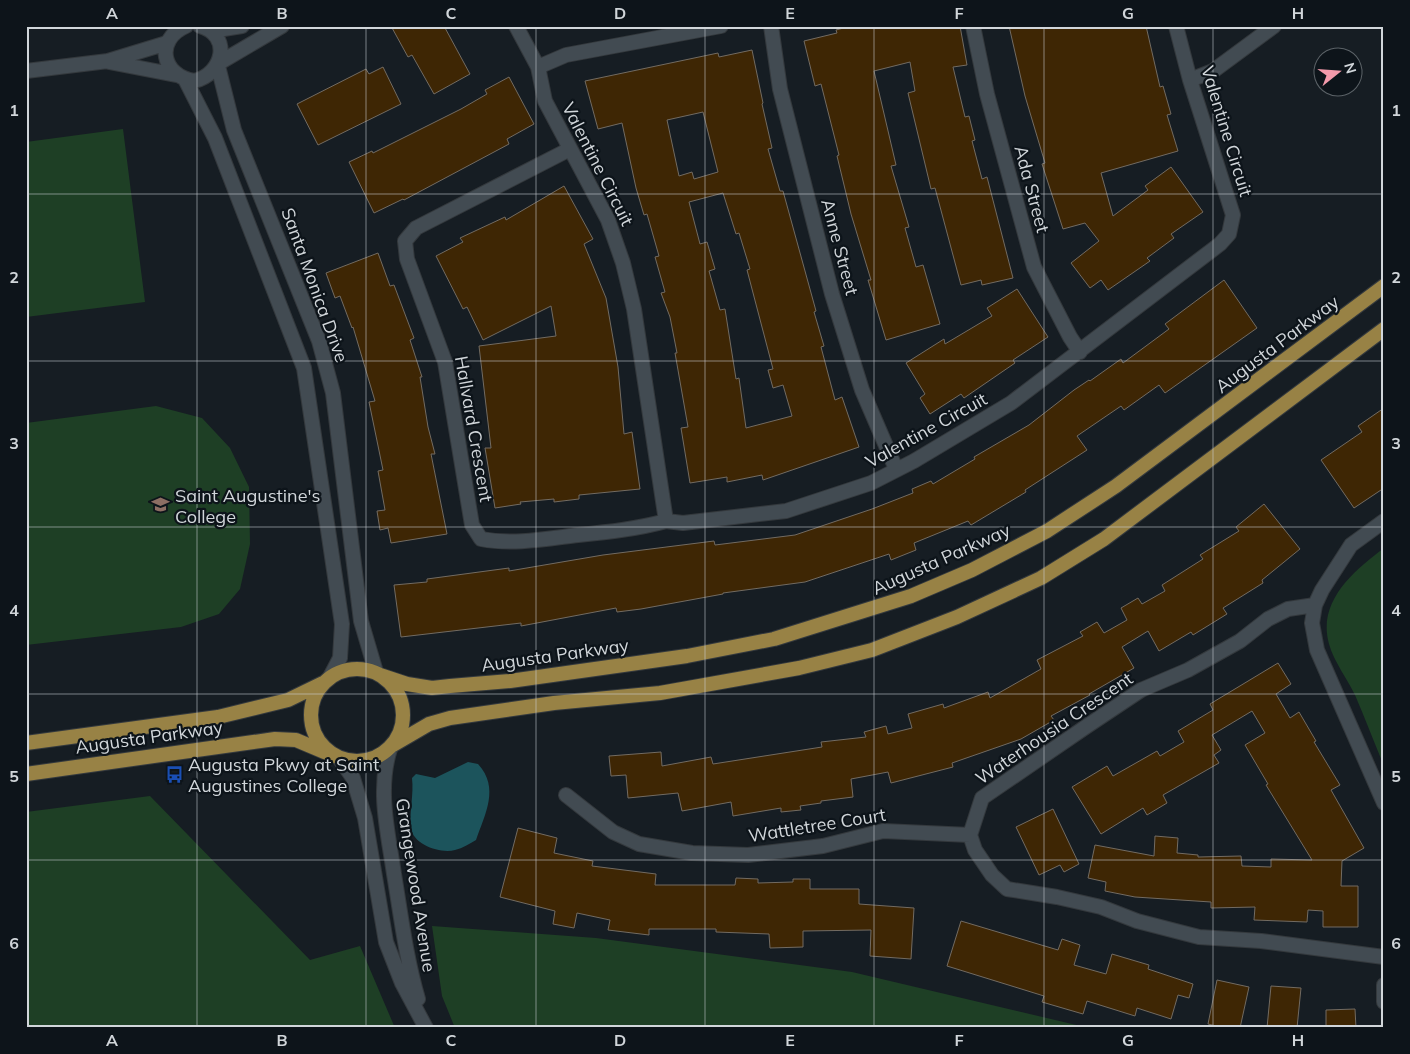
<svg xmlns="http://www.w3.org/2000/svg" width="1410" height="1054" viewBox="0 0 1410 1054" font-family="Mulish,sans-serif">
	<style>
		.green { fill: #1e3f25 }
		.water { fill: #1c545c }
		.building { fill: #3e2604; stroke: #726b62; fill-rule: evenodd }
		.lines { fill: none; stroke-linecap: round; stroke-linejoin: round }
		.minor-casing { stroke: #34393d; stroke-width: 16 }
		.tertiary-casing { stroke: #34393d; stroke-width: 16 }
		.primary-casing { stroke: #34393d; stroke-width: 16 }
		.minor { stroke: #424b52; stroke-width: 14 }
		.tertiary { stroke: #424b52; stroke-width: 14 }
		.primary { stroke: #988245; stroke-width: 14 }
		.grid { fill: none; stroke: #d1d6da; stroke-width: 1; stroke-opacity: 0.55 }
		.labels { text-anchor: middle; dominant-baseline: central; stroke-width: 4.5; stroke-linejoin: round; paint-order: stroke }
		.street-label { font-size: 18px; fill: #d1d6da; stroke: #0d141a }
		.poi-label { font-size: 18px; fill: #d1d6da; stroke: #0d141a; text-anchor: start }
		.neatline { fill: none; stroke: #d1d6da; stroke-width: 2 }
		.grid-label { font-size: 16px; text-anchor: middle; font-weight: bold; fill: #d1d6da }
	</style>
	<rect width="100%" height="100%" fill="#161d23"/>
	<!-- green -->
	<path class="green" d="M123,129L145,302L26,317V142Z
		M156,406L202,418L230,448L249,487L250,544L240,589L219,614L181,627L26,645V423Z
		M1384,548V766C1374,742 1365,718 1355,695C1347,678 1334,662 1329,644C1317,601 1354,571 1384,548Z
		M150,796L310,960L360,946L395,1028H26V812Z
		M432,926L596,938L852,972L1089,1028H455L442,996Z"/>
	<!-- water -->
	<path class="water" d="M468,762L478,764C500,788 485,814 476,840C469,844 463,848 455,850C441,854 413,845 411,828C409,812 414,795 412,778L416,774L435,778Z"/>
	<!-- building -->
	<path class="building" d="M391,26H444L470,74L434,94L412,55L408,57Z
		M851,26H960L967,65L953,67L965,117L969,116L975,140L972,141L982,179L987,177L1013,278L982,285L981,280L961,285L935,188L931,189L908,93L915,91L910,62L874,71L896,165L891,166L909,227L905,228L916,267L923,265L940,324L886,340L868,280H871L851,214L837,156L839,155L821,84L815,86L804,41L837,33L836,30Z
		M1009,26H1146L1160,87L1163,86L1171,114L1167,115L1178,151L1101,173L1113,216L1148,190L1145,186L1171,167L1203,212L1171,234L1174,238L1147,258L1150,261L1108,290L1101,280L1090,288L1071,263L1099,241L1085,223L1063,229L1042,164L1045,163L1025,96Z
		M752,50L763,103L762,104L772,148L768,149L780,191H783L816,311L814,312L824,346L821,347L835,400L842,397L859,447L763,480L762,475L727,482V477L690,483L681,428L688,427L675,353H677L670,317L661,293L665,292L655,257L659,256L647,214L644,215L636,188L622,123L598,129L585,81L718,53L719,57ZM703,112L718,172L694,179L692,172L679,176L667,120ZM723,193L736,234L739,233L750,269L747,270L773,369L768,370L773,388L783,385L792,416L746,428L739,378L736,379L725,309L720,310L709,271L715,269L707,242L700,244L689,202Z
		M383,67L401,104L318,145L297,104L366,69L369,74Z
		M509,77L534,124L507,139L509,144L404,200L403,199L374,213L349,162L372,151L373,153L461,109L487,94L485,90Z
		M564,186L593,239L584,244L606,298L618,367L624,434L632,432L640,489L579,495V499L554,502V499L520,502L521,504L495,508L485,448H491L479,346L556,336L551,306L483,340L467,307L463,309L436,256L463,242L460,238L505,217L506,220Z
		M378,253L390,286L394,285L414,338L410,340L422,377H420L428,427L435,454H431L447,534L391,543L388,528L380,530L377,511L385,510L378,471L383,470L369,402L375,401L353,327L352,328L340,296L335,298L326,273Z
		M1224,280L1257,328L1165,393L1159,385L1124,410L1121,406L1077,436L1087,450L1025,490L1026,492L971,525L968,521L914,543L916,550L891,560L889,554L805,582L723,593V594L641,609L617,612L616,608L521,626V623L401,637L394,585L427,582V579L509,568V571L603,555L714,541L715,545L795,535L872,509L913,493L912,489L931,481L933,484L975,459L974,457L1029,425L1074,390L1089,380L1090,381L1121,359L1123,363L1169,329L1165,324Z
		M1017,289L1048,337L1013,360L1015,363L964,398L961,394L930,414L920,398L925,394L906,363L944,339L945,344L992,316L987,308Z
		M1384,408V488L1354,508L1321,460L1362,432L1358,426Z
		M1264,504L1300,549L1262,580L1263,583L1223,608L1227,614L1193,635L1191,632L1159,651L1148,631L1122,647L1134,668L1089,694L1090,695L1051,716L1054,720L1021,739L952,763L953,767L891,783L888,772L851,779L853,797L821,801V803L800,806L801,810L781,812V808L733,816L731,802L682,811L678,793L628,798L626,775L611,776L609,756L661,752L662,766L711,757L713,764L822,747L821,742L866,737L864,732L886,726L888,734L912,728L908,714L943,704L944,708L988,692L990,698L1041,669L1037,660L1083,636L1080,632L1097,622L1104,633L1127,620L1121,608L1138,598L1142,604L1165,591L1162,585L1203,559L1200,555L1239,531L1236,527Z
		M1278,663L1291,684L1276,694L1290,718L1299,712L1316,741L1314,742L1340,785L1331,790L1364,848L1342,861L1341,886H1358V927H1323V911L1308,910L1307,922L1254,920L1255,907L1211,908V902L1135,897L1105,891L1106,882L1088,878L1095,845L1154,856L1155,836L1178,838L1177,853L1198,855V857L1241,856L1242,866L1271,867V859L1312,860L1266,785L1268,784L1245,745L1265,733L1252,711L1212,735L1221,750L1214,755L1219,763L1163,795L1167,803L1147,815L1143,808L1101,834L1072,787L1107,766L1113,776L1157,751L1160,756L1184,742L1178,731L1213,710L1210,704Z
		M1053,809L1079,864L1064,872L1060,865L1039,875L1016,827Z
		M518,828L557,838L554,853L593,861L592,866L656,874L655,885H735L736,878L758,879V883L793,882V879H810V889H859V904L914,908L911,959L870,956L871,930L803,931V947L770,948L769,934L716,932V929H649V935L608,930L610,920L577,913L574,928L553,924L555,911L500,897Z
		M961,921L1058,950L1062,939L1080,945L1074,965L1106,974L1112,954L1149,965L1148,969L1193,984L1189,998L1178,995L1171,1019L1137,1008L1135,1016L1087,1001L1083,1014L1042,1002L1044,996L947,966Z
		M1217,980L1249,987L1240,1028H1224L1208,1024Z
		M1271,986L1301,988L1297,1028H1267Z
		M1355,1009L1356,1028H1326V1010Z"/>
	<g class="lines">
		<defs>
			<path id="minor" d="M516,26L538,67L566,55L721,26
				M771,26L780,89L832,294L862,390L896,469
				M973,26L987,94L1034,267L1070,337L1080,352
				M538,67L545,101L608,220L623,263L634,309L666,521L683,523L786,511L871,483L914,461L1011,403L1220,244L1229,234L1233,215L1190,80L1176,26
				M1190,80L1213,71L1274,26
				M570,149L416,228L405,241L407,259L445,362L472,525L481,539C513,545 545,539 578,535C608,532 637,529 666,521
				M1384,521L1351,545L1322,590L1315,605L1312,623L1317,650L1384,803
				M1315,605L1288,609L1268,619L1240,641L1188,670L1141,690L1087,726L982,798L970,835L975,850L992,875L1007,889L1057,897L1101,907L1137,921L1199,937L1261,941L1384,957
				M566,795L613,832L639,844L692,853L748,855L823,846L883,831L970,835
				M1384,985V1002"/>
			<path id="tertiary" d="M186,26C154,40 162,76 194,81C224,74 232,35 200,26
				M211,31L242,26
				M109,62L176,75
				M219,63L282,26
				M218,66L234,130L319,341L333,393L361,621L376,672
				M26,71L108,61L167,43
				M185,79L215,138L304,368L342,624L340,658L330,677
				M390,749C377,790 388,832 394,874C401,916 406,958 418,999
				M339,758L353,778L365,818L386,942L402,983L426,1028"/>
			<path id="primary" d="M311 715a46 46 0 1 1 92 0a46 46 0 1 1-92 0Z
				M380,675L407,684L432,688L450,686L510,681L687,656L774,639L911,596L972,570L1047,531L1116,486L1384,286
				M26,743L218,717L288,700L323,683
				M393,745L429,724L450,718L554,703L660,693L799,668L872,650L957,617L1041,578L1104,539L1384,329
				M26,774L275,739L296,740L334,756"/>
		</defs>
		<!-- minor casing -->
		<use href="#minor" class="minor-casing"/>
		<!-- tertiary casing -->
		<use href="#tertiary" class="tertiary-casing"/>
		<!-- primary casing -->
		<use href="#primary" class="primary-casing"/>
		<!-- minor -->
		<use href="#minor" class="minor"/>
		<!-- tertiary -->
		<use href="#tertiary" class="tertiary"/>
		<!-- primary -->
		<use href="#primary" class="primary"/>
	</g>
	<!-- grid -->
	<path class="grid" d="M197,26V1028M366,26V1028M536,26V1028M705,26V1028M874,26V1028M1044,26V1028M1213,26V1028M26,194H1384M26,361H1384M26,527H1384M26,694H1384M26,860H1384"/>
	<!-- icons -->
	<defs>
		<symbol id="school-bare" viewBox="-9 -9 18 18"><path d="M0-5L7-2L0 1L-7-2ZM-4 1L0 2.5L4 1V4Q0 6-4 4Z" fill="#8d6e63" stroke="#0d141a" stroke-width="2.5" paint-order="stroke"/></symbol>
		<symbol id="bus-bare" viewBox="-9 -9 18 18"><path d="M-5-6H5V4H4V6H2V4H-2V6H-4V4H-5ZM-3.5-4V0h7V-4ZM-3.5 1.2v1.5H-2V1.2ZM2 1.2v1.5H3.5V1.2Z" fill="#1a4fb4" stroke="#0d141a" stroke-width="2.5" paint-order="stroke"/></symbol>
	</defs>
	<g fill-rule="evenodd">
		<use href="#school-bare" x="148" y="492" width="25" height="25"/>
		<use href="#bus-bare" x="162" y="762" width="25" height="25"/>
	</g>
	<g class="labels">
		<!-- street labels -->
		<g class="street-label">
			<text transform="translate(1227 131) rotate(73)">Valentine Circuit</text>
			<text transform="translate(598 164) rotate(63)">Valentine Circuit</text>
			<text transform="translate(1032 189) rotate(75)">Ada Street</text>
			<text transform="translate(840 247) rotate(75)">Anne Street</text>
			<text transform="translate(315 285) rotate(70)">Santa Monica Drive</text>
			<text transform="translate(1277 344) rotate(-37)">Augusta Parkway</text>
			<text transform="translate(474 429) rotate(80)">Hallvard Crescent</text>
			<text transform="translate(926 430) rotate(-29)">Valentine Circuit</text>
			<text transform="translate(941 559) rotate(-24)">Augusta Parkway</text>
			<text transform="translate(555 655) rotate(-8)">Augusta Parkway</text>
			<text transform="translate(1054 728) rotate(-34)">Waterhousia Crescent</text>
			<text transform="translate(149 737) rotate(-8)">Augusta Parkway</text>
			<text transform="translate(817 825) rotate(-9)">Wattletree Court</text>
			<text transform="translate(416 885) rotate(81)">Grangewood Avenue</text>
		</g>
		<!-- poi labels -->
		<g class="poi-label">
			<text x="175" y="495">Saint Augustine's<tspan x="175" dy="21">College</tspan></text>
			<text x="188" y="764">Augusta Pkwy at Saint<tspan x="188" dy="21">Augustines College</tspan></text>
		</g>
	</g>
	<!-- border -->
	<rect width="1410" height="1054" fill="none" stroke="#0d141a" stroke-width="55"/>
	<!-- north arrow -->
	<g transform="translate(1338 72) rotate(73)"><circle r="24" fill="#0d141a" stroke="#5b6267"/>
	<path d="M0-4L9 19L0 12L-9 19Z" fill="#f39aab"/>
	<text y="-8" font-size="14" font-weight="bold" text-anchor="middle" fill="#d1d6da">N</text>
	</g>
	<rect x="28" y="28" width="1354" height="998" class="neatline"/>
	<g class="grid-label">
		<text x="112" y="19">A</text>
		<text x="282" y="19">B</text>
		<text x="451" y="19">C</text>
		<text x="620" y="19">D</text>
		<text x="790" y="19">E</text>
		<text x="959" y="19">F</text>
		<text x="1128" y="19">G</text>
		<text x="1298" y="19">H</text>
		<text x="14" y="116">1</text>
		<text x="1396" y="116">1</text>
		<text x="14" y="283">2</text>
		<text x="1396" y="283">2</text>
		<text x="14" y="449">3</text>
		<text x="1396" y="449">3</text>
		<text x="14" y="616">4</text>
		<text x="1396" y="616">4</text>
		<text x="14" y="782">5</text>
		<text x="1396" y="782">5</text>
		<text x="14" y="949">6</text>
		<text x="1396" y="949">6</text>
		<text x="112" y="1046">A</text>
		<text x="282" y="1046">B</text>
		<text x="451" y="1046">C</text>
		<text x="620" y="1046">D</text>
		<text x="790" y="1046">E</text>
		<text x="959" y="1046">F</text>
		<text x="1128" y="1046">G</text>
		<text x="1298" y="1046">H</text>
	</g>
</svg>
